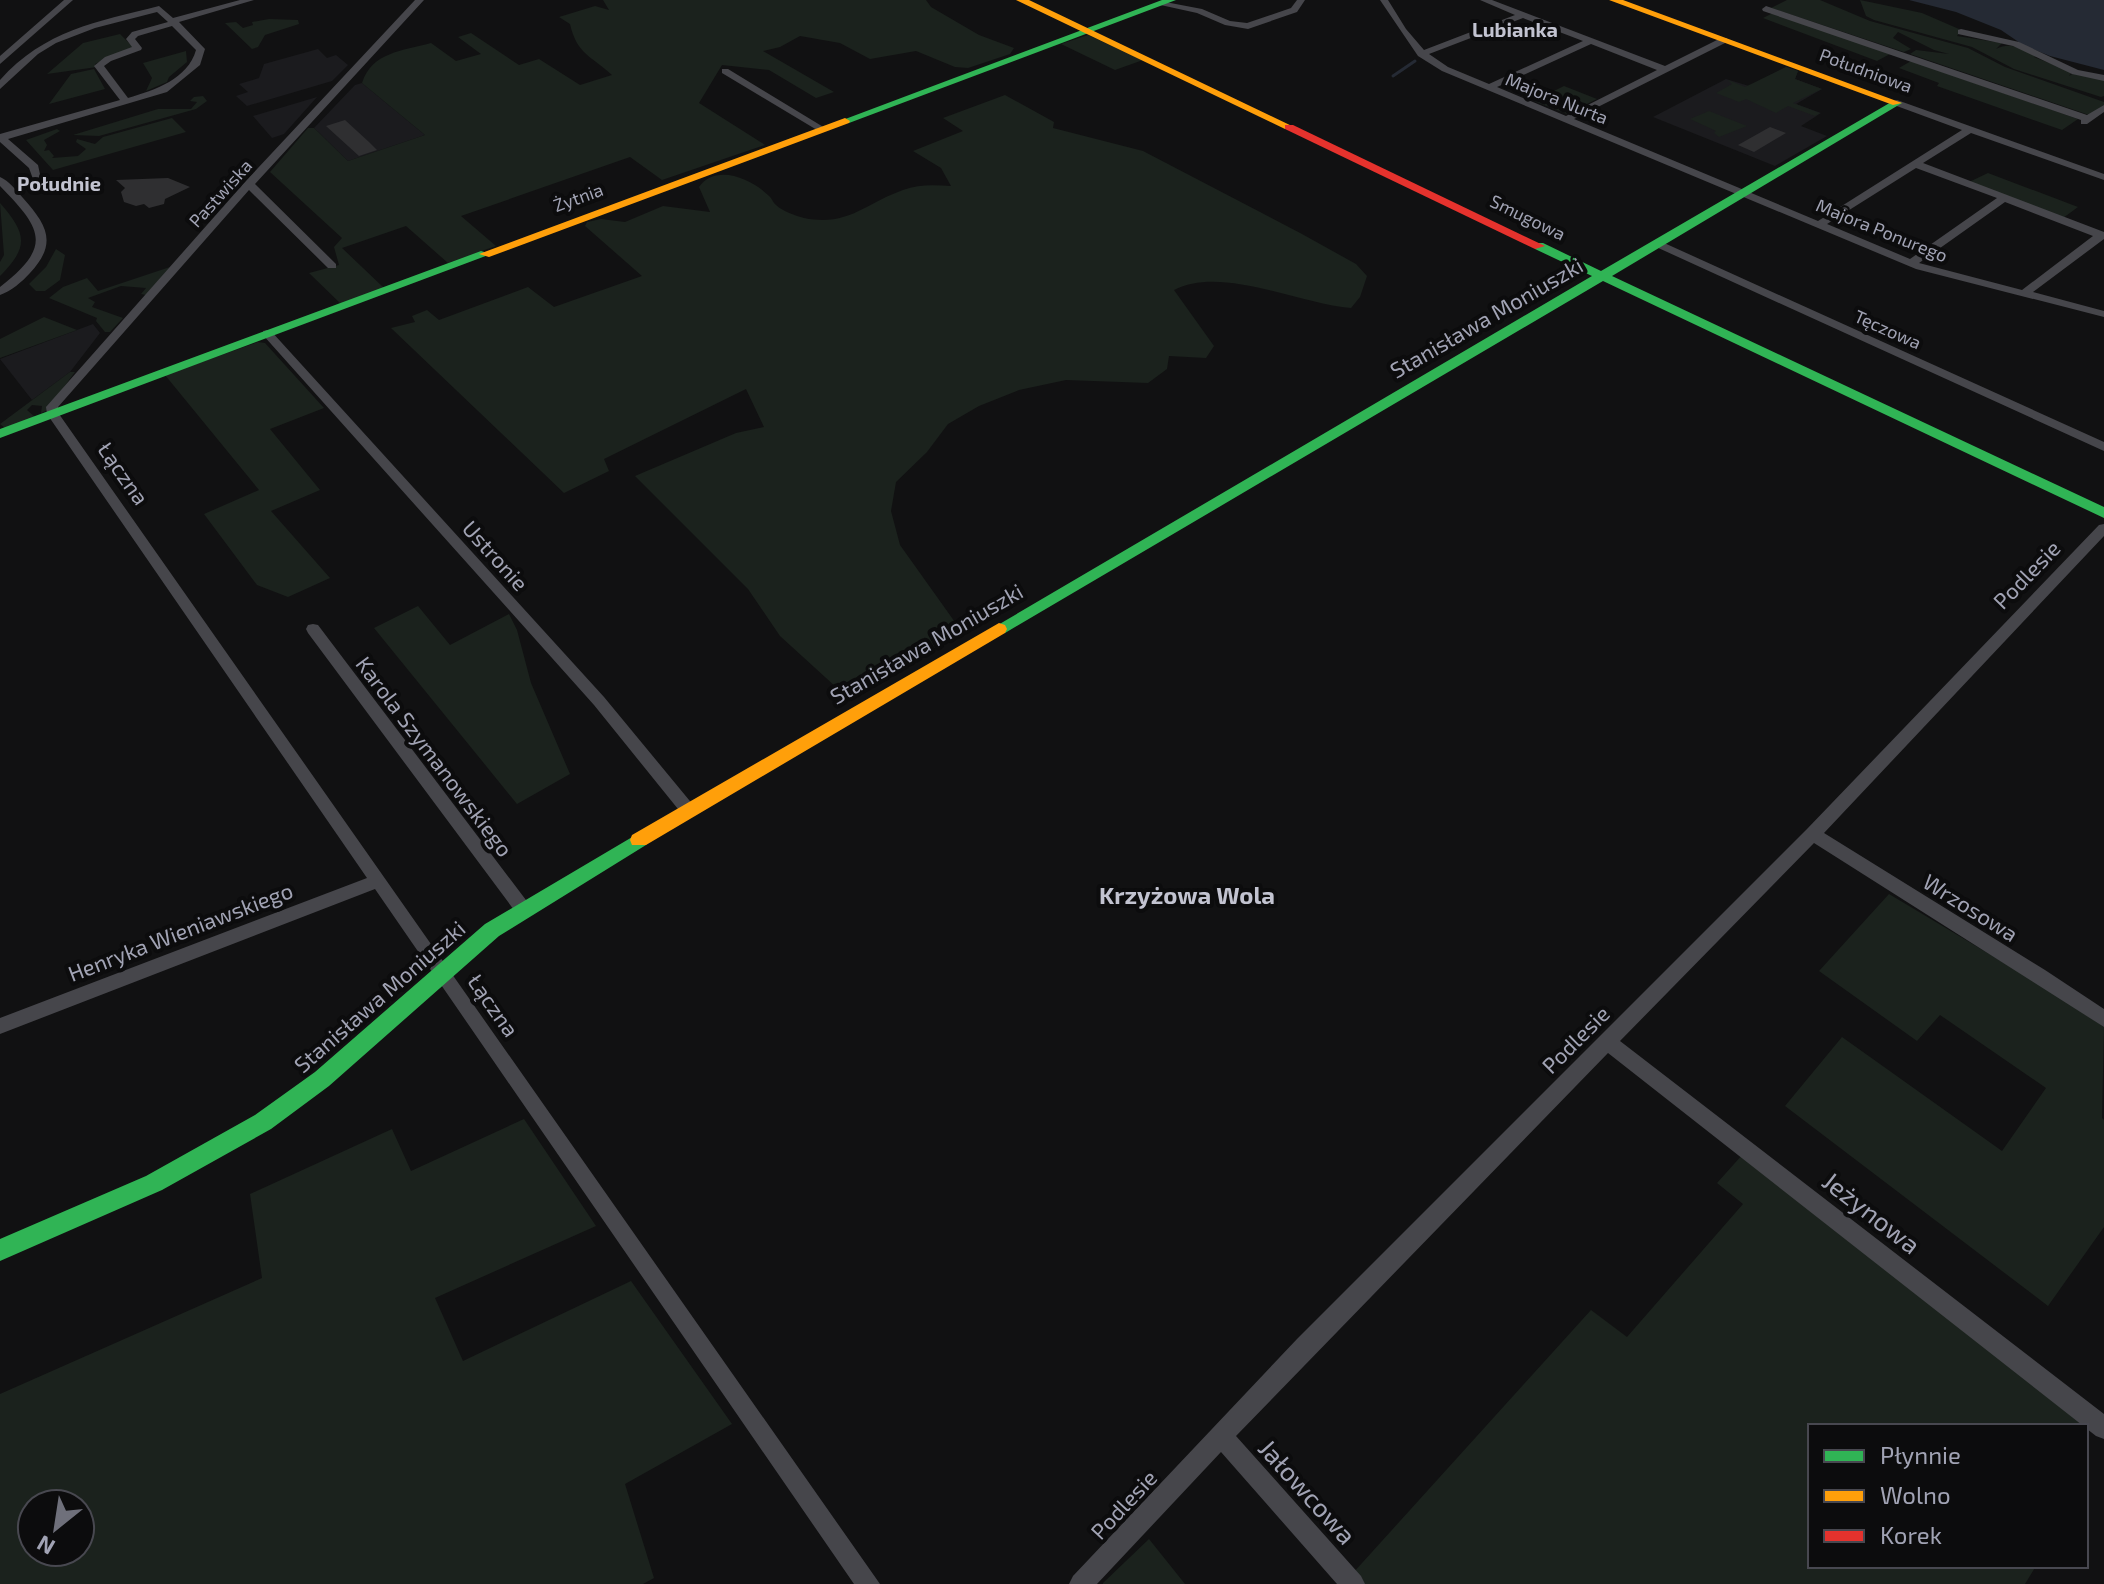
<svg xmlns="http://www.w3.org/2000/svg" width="2104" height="1584" viewBox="0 0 2104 1584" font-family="'Exo 2',sans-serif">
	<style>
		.built { fill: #1b1b1e }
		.green { fill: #1b221d; fill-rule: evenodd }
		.water { fill: #252a34 }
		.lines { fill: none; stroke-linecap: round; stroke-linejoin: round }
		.stream { stroke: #252a34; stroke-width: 3 }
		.building { fill: #2f2f31 }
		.street { fill: #46464b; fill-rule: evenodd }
		.fast { fill: #30b455; fill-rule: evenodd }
		.slow { fill: #ff9f0a; fill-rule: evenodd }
		.jam { fill: #e5322d; fill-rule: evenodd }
		.labels { text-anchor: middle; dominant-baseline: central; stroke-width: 8; stroke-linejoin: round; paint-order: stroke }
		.far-street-label { font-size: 18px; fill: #a1a3b4; stroke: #0c0c0d }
		.far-neighbourhood-label { font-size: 20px; font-weight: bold; fill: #c2c3d0; stroke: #0c0c0d }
		.street-label { font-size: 22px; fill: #a1a3b4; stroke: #0c0c0d }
		.neighbourhood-label { font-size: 24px; font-weight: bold; fill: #c2c3d0; stroke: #0c0c0d }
		.near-street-label { font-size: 26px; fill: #a1a3b4; stroke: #0c0c0d }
	</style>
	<rect width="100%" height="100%" fill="#111112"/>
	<!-- built -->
	<path class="built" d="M318,49L327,58L336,55L348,65L332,81L247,106L236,96L248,92L239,84L259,78L264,64Z
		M1786,67L1798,71L1795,79L1822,89L1796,104L1821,113L1801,126L1827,136L1775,166L1653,117L1726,79L1749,86Z
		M362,83L425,135L348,161L314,128L355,85Z
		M317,97L284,134L272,138L253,116Z
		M93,324L100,333L70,372L32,400L0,359Z"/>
	<!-- green -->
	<path class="green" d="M603,0H926L931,7L979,35L1014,48L1010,54L968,68L955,67L916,51L870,59L840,43L800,36L780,47L763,51L834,92L816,98L769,70L722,65L699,103L765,145L662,180L630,157L461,216L496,246L448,263L406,226L342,248L384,288L341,304L309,273L339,265L334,247L342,238L270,172L308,128H314L348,161L425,135L362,83C372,52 402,51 431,43L456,61L481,54L458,37L471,33L519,65L539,59L580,85L612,75C592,56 577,55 570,24L559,17L595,6L609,10Z
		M1787,0H1820L1870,21L1968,48L2005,67L2104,102V105L2089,115L1910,54L1916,50L1949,54L1934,50L1898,32L1893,38L1911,49L1904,52L1771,8Z
		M1860,0L1922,13L1959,29L1961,31L1957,36L2002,43L1996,49C2011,41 2022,49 2037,56L2034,57L2072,72L2069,76L2074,73L2104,79V96L2101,97L2014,69L1972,47L1874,20L1866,16Z
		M1773,13L1890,54L1877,61L1763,18Z
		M269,19L298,20L299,24L265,35L258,47L252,49L225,23L236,22L243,28L253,25L252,22Z
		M120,34L133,47L95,64L97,67L47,74L83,43Z
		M1088,35L1143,60L1115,70L1061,44Z
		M186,51L187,62L169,77L167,82L146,91L152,78L143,63Z
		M1911,61L2078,119L2062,130L1937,86L1939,83L1899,68Z
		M1786,67L1798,71L1795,79L1822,89L1793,103L1820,113L1815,116L1788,106L1776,113L1746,99L1739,102L1716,93L1732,84L1728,80L1745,87Z
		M94,69L105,89L49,104L71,74Z
		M1564,86L1597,99L1567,114L1534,101Z
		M1005,95L1054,122L1053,128L1143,151L1302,234L1356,264L1367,276L1360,297L1351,308C1300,304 1221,265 1174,290L1214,346L1206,358L1169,356L1167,369L1148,383L1066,380L1019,390L979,406L948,424L927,452L896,482L891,511L900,545L962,632L848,698L780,636L748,589L635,476L736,433L764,427L746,389L604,459L609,471L564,493L391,328L415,322L412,316L427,310L439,320L528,287L554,307L642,276L585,226L587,222L601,219L625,222L663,206L710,212L699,187C716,163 752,179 769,196C772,198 773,203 776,205C782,211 796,216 804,218C848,227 866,203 903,190C919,184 934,185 951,186L941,168L913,151L963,131L943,118Z
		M203,96L207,101L196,109L99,136L73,135L158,109H191L197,102L190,101L194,97Z
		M1709,111L1747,126L1719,137L1714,133L1716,131L1690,119Z
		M172,118L186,132L53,170L26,140L57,129L60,131L44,140L47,145L44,151L49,150L54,156L52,158L78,156L86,149L76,142L77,139L95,144L103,137Z
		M1988,173L2078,207L2063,218L1969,182Z
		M0,203C26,233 30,246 0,276V262L4,255Z
		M56,249L65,255L60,280L45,291H36L29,284L46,267Z
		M170,267L146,295L141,294L146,288L121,286L88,298L95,302L92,307L123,318L110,332H105L96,321L97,318L49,298L63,287L87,278L98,291Z
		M44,317L77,330L0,358V339Z
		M258,342L265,343L324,408L270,429L320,490L271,511L330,578L288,597L257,585L204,514L259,490L165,375Z
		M70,372H75L46,411L41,413L42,406L32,405L27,410L35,417L5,428L0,424Z
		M418,606L450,645L509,614L517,630L531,683L570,774L517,804L374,628Z
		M1889,894L2048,989L2104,1027L2102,1118L2104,1120V1227L2048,1306L1785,1106L1842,1037L2002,1151L2046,1088L1940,1015L1917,1041L1819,971Z
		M524,1119L596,1226L435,1298L463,1361L631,1281L732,1424L625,1484L654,1578L643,1584H0V1394L262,1278L250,1194L392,1129L411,1171ZM32,1504H80V1552H32Z
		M1743,1154L2084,1426H1810V1566H2036L2025,1584H1363L1353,1573L1591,1310L1627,1337L1743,1204L1717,1183Z
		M1149,1539L1185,1584H1103V1583Z"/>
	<!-- water -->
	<path class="water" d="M1909,0H2104V70L2050,56L2023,45L2001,30L1956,12Z"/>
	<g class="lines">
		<!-- stream -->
		<path class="stream" d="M1393,76L1415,61"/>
	</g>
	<!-- building -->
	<path class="building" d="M345,120L369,142L377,150L359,156L326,126Z
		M1770,127L1786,133L1754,152L1738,145Z
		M168,178L190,187L165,199L164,204L149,208L144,204L136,206L124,202L121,192L125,188L116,180Z"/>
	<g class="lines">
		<!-- street -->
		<path class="street" d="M64,0H73L0,64V56Z
			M240,0H254L179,22L205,49L200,65L167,92L8,139L38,165L41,179H33L29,168L0,142V134L120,100L94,66L105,57L132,47L126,39L132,32L168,22L157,12L95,28L56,43L38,54L0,89V80C45,30 96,22 159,6L173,18ZM172,26L196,50C188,79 155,90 128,98L104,66L111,61L141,50L142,48L135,39L138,36Z
			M415,0H424L255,184L336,264V268H328L249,190L58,407L59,414L880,1584H854L375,889L0,1034V1018L367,878L47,414L46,407L245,182Z
			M1297,0H1305L1297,12L1248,29L1225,25L1197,13L1156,4L1160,1L1202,9L1230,21L1247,23L1291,8Z
			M1380,0H1388L1406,29L1424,50L1515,15L1480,0H1492L1665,66L1721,38H1727V42L1574,119L1818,221L1962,130L1894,105V101L1897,100L2104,174V180L1971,133L1923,163L2104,232V239L2033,292L2104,311V317L1916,269L1442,71L1418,56ZM1523,18L1583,41L1489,84L1448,67L1429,54ZM1591,44L1657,70L1566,116L1497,87ZM1916,168L1997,198L1910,259L1827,224ZM2005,202L2093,236L2022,290L1919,263Z
			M1766,6L2087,115L2104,105V112L2087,124H2081V120L1763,11L1762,9Z
			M1961,29L2019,42L2078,70L2104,75V81L2072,74L2013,46L1958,34V30Z
			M722,69H728L825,128L817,130L722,73Z
			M0,177C9,181 16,190 23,198C47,225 58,243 30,273C22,282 11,291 0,295V287C53,246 42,229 0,186Z
			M1654,242H1662L2104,442V451L1654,246Z
			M267,330L271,331L604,697L694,806L696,810L694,814H682L594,705L263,335V331Z
			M2104,524V536L1824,833L2045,970L2104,1009V1027L1814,843L1620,1041L2104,1414V1439L2096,1436L1608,1053L1236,1436L1361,1576L1365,1584H1337L1221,1452L1097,1584H1069L1073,1576L1297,1339L1807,829L2099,525Z
			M313,624L318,625L529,904L532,909L529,914L523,916L517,914L308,633L306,629L308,625Z"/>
		<!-- fast -->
		<path class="fast" d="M1162,0H1176L849,123L840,121Z
			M1893,101L1902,103L1612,276L2104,507V518L1603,281L1005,633H993L991,629L1592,276L1535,249V243H1543L1601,271Z
			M481,251L491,254L0,438V429Z
			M639,833L646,835L648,840L646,845L499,936L329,1086L271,1129L162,1190L0,1261V1239L146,1176L255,1115L315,1072L485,924Z"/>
		<!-- slow -->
		<path class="slow" d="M1016,0H1029L1294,127L1285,129Z
			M1609,0H1623L1902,103L1893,105Z
			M845,118L850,121L849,123L489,257L479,254Z
			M999,623L1005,625L1007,629L1005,633L646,845H632L630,840L632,835Z"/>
		<!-- jam -->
		<path class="jam" d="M1285,125H1293L1545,246L1535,249L1285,129Z"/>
	</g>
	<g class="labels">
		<!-- far-street labels -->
		<g class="far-street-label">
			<text transform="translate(1866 70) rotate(20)">Południowa</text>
			<text transform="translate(1557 98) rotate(22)">Majora Nurta</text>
			<text transform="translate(220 193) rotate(-48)">Pastwiska</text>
			<text transform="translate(578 197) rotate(-20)">Żytnia</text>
			<text transform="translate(1528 217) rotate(26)">Smugowa</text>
			<text transform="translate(1882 230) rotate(22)">Majora Ponurego</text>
			<text transform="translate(1888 329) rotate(24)">Tęczowa</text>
		</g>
		<!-- far-neighbourhood labels -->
		<g class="far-neighbourhood-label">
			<text x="1515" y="29">Lubianka</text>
			<text x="59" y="183">Południe</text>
		</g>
		<!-- street labels -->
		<g class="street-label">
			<text transform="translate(1486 317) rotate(-30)">Stanisława Moniuszki</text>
			<text transform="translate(124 473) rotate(55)">Łączna</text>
			<text transform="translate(496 555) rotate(48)">Ustronie</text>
			<text transform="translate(2026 574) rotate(-46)">Podlesie</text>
			<text transform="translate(926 643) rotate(-30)">Stanisława Moniuszki</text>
			<text transform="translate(435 756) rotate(53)">Karola Szymanowskiego</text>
			<text transform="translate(1971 907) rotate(32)">Wrzosowa</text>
			<text transform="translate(180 931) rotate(-21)">Henryka Wieniawskiego</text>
			<text transform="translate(379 996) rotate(-41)">Stanisława Moniuszki</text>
			<text transform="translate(494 1005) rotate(55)">Łączna</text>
			<text transform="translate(1575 1039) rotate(-45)">Podlesie</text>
			<text transform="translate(1123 1504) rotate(-47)">Podlesie</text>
		</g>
		<!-- neighbourhood labels -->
		<g class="neighbourhood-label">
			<text x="1187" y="894">Krzyżowa Wola</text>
		</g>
		<!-- near-street labels -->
		<g class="near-street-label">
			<text transform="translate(1872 1212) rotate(38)">Jeżynowa</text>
			<text transform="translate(1308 1491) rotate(48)">Jałowcowa</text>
		</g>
	</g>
	<!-- legend -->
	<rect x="1808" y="1424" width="280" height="144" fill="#0c0c0d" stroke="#484850" stroke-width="2"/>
	<rect x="1824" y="1450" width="40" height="12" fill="#30b455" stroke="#484850" stroke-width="2"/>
	<text x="1880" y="1464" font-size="24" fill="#a1a3b4">Płynnie</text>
	<rect x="1824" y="1490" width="40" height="12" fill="#ff9f0a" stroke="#484850" stroke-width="2"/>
	<text x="1880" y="1504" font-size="24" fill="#a1a3b4">Wolno</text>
	<rect x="1824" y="1530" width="40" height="12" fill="#e5322d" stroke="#484850" stroke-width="2"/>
	<text x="1880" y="1544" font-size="24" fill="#a1a3b4">Korek</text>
	<!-- north arrow -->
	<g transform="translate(56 1528) rotate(210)"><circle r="38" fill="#0c0c0d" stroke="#484850" stroke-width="2"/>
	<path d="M0-6L14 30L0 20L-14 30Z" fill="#6f707b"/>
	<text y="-12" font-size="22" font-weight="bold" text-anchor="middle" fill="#a1a3b4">N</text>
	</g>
</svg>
